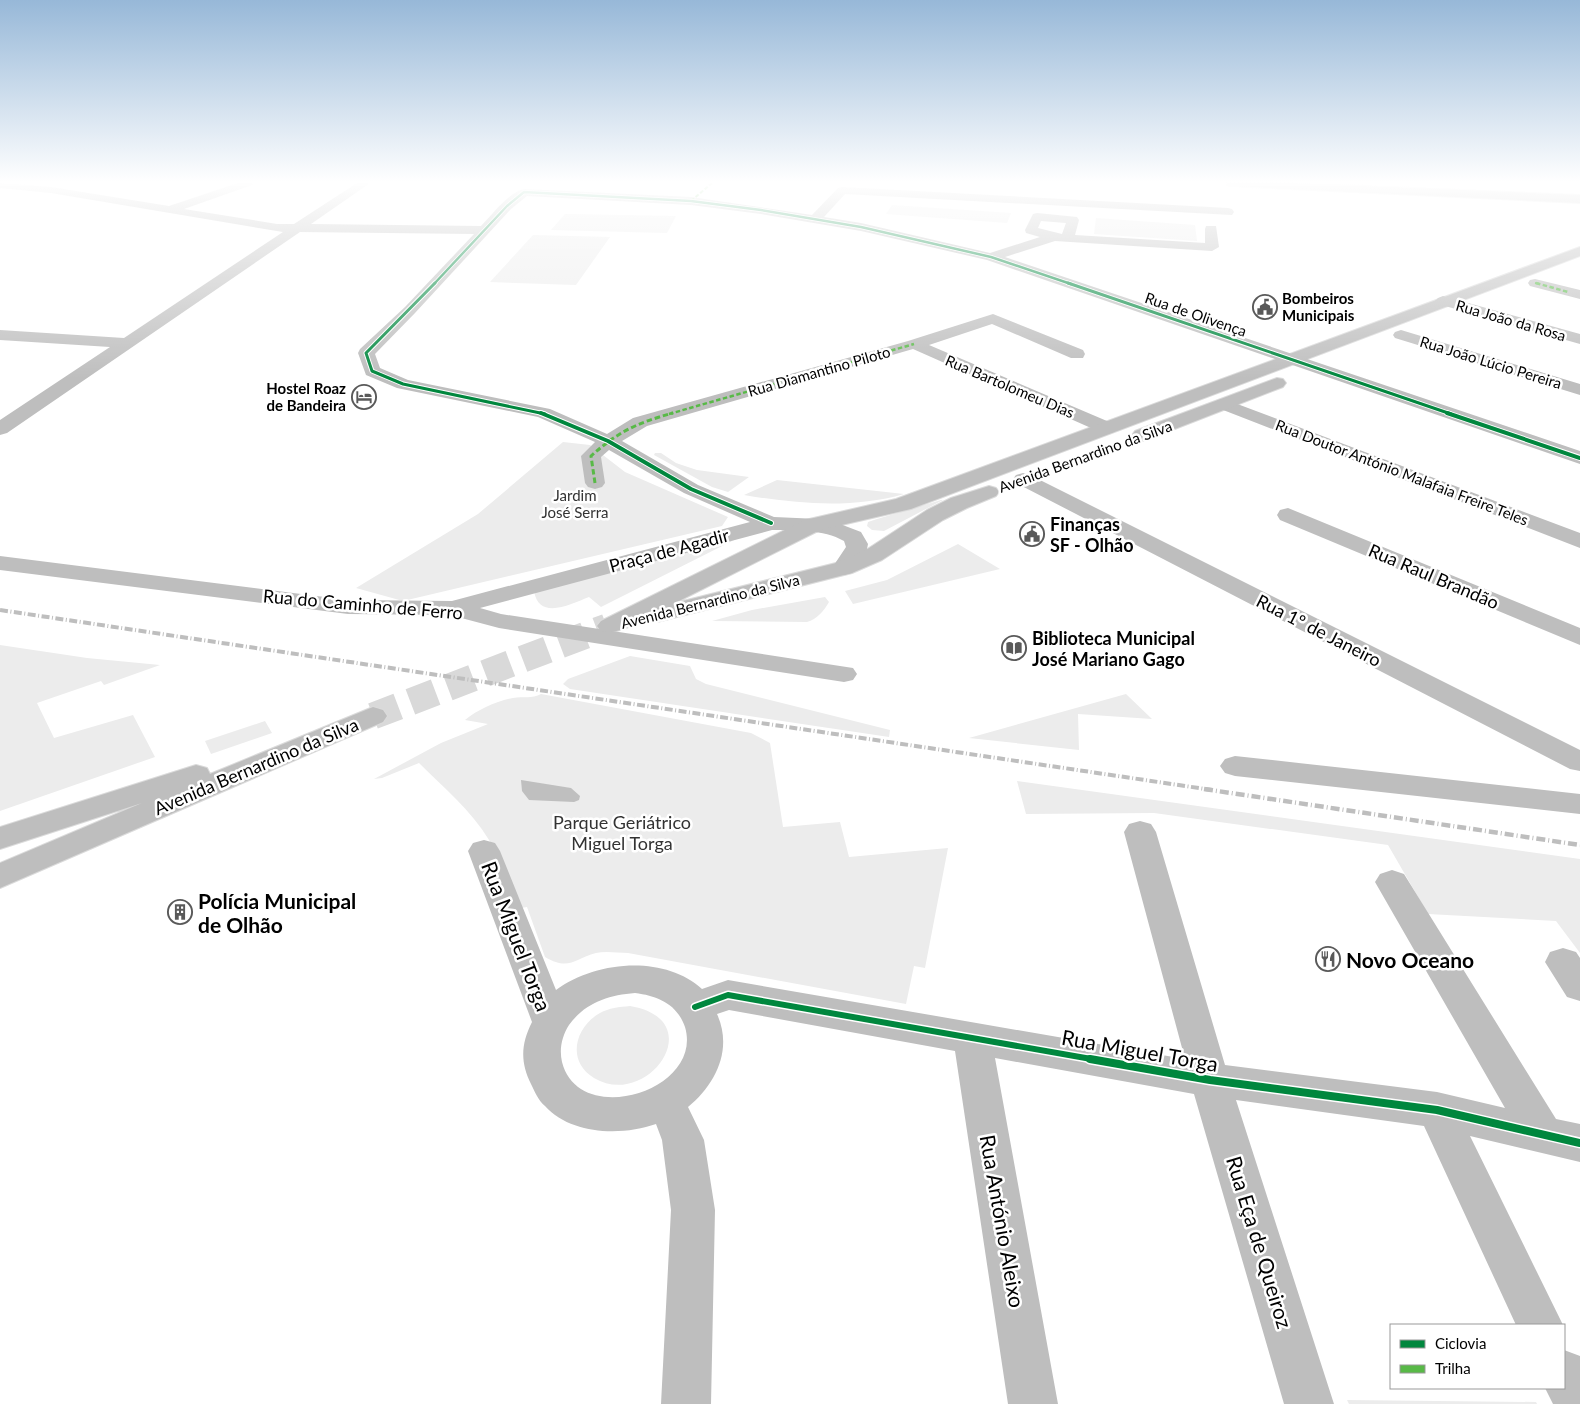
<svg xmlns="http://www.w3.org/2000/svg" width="1580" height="1404" viewBox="0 0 1580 1404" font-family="Lato,sans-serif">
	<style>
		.green { fill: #ececec }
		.water { fill: #bfbfbf }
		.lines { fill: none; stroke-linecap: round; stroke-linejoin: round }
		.major-tunnel { stroke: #d9d9d9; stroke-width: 27; stroke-dasharray: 27 13; stroke-linecap: butt }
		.major-casing { stroke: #dbdbdb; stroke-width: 2 }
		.minor { fill: #bebebe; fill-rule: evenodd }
		.major { fill: #bebebe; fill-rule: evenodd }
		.rail-far1 { stroke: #bebebe; stroke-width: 4; stroke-dasharray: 8 2.5 1 2.5; stroke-linecap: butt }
		.rail { stroke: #bebebe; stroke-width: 4.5; stroke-dasharray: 9 3 1 3; stroke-linecap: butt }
		.quiet-far2 { stroke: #58b947; stroke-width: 2; stroke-dasharray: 4 2; stroke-linecap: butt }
		.quiet-far1 { stroke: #58b947; stroke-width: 2.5; stroke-dasharray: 4.5 2.5; stroke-linecap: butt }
		.quiet { stroke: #58b947; stroke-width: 3; stroke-dasharray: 5.5 3; stroke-linecap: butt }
		.cycleway-far4-casing { stroke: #fff; stroke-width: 4 }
		.cycleway-far3-casing { stroke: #fff; stroke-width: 5 }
		.cycleway-far2-casing { stroke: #fff; stroke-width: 6 }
		.cycleway-far1-casing { stroke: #fff; stroke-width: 9 }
		.cycleway-casing { stroke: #fff; stroke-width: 11 }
		.cycleway-far4 { stroke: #00873e; stroke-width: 2.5 }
		.cycleway-far3 { stroke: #00873e; stroke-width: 3 }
		.cycleway-far2 { stroke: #00873e; stroke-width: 4 }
		.cycleway-far1 { stroke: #00873e; stroke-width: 6 }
		.cycleway { stroke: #00873e; stroke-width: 8 }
		.labels { text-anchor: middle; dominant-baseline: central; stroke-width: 5; stroke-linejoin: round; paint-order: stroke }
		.far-poi-label { font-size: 15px; font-weight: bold; fill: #000; stroke: #fff; text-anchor: start }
		.far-street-label { font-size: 15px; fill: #000; stroke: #fff }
		.far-park-label { font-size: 15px; fill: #333; stroke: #fff }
		.poi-label { font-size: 18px; font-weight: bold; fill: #000; stroke: #fff; text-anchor: start }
		.street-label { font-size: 18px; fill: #000; stroke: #fff }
		.park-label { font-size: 18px; fill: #333; stroke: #fff }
		.near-poi-label { font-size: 21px; font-weight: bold; fill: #000; stroke: #fff; text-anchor: start }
		.near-street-label { font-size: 21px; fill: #000; stroke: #fff }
	</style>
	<rect width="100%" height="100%" fill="#fff"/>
	<!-- green -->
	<path class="green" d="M892,205L1011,213L1007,223L886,214Z
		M565,214L676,216L667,233L551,230Z
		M1096,218L1195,225L1197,241L1094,234Z
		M533,235L610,237L576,285L490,282Z
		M563,442L590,445L625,472L728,517L722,526L403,601L356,588L478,514Z
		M655,453H661L676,463L697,470L749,477L728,492L712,487L654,455Z
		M777,480L904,494C852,509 797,504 744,495Z
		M941,500H943L884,531L872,530L867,526L868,522L877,519Z
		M738,538L601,607L589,597C571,604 539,621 534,591Z
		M958,544L1000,569L853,604L845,591L887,580Z
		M825,597L829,602C824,611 817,619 807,622L712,621L752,610Z
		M0,645L87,658L160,665L104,685L101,681L37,703L54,738L133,715L155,757L0,811Z
		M630,656L690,666L696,679L706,684L890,730L889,737L570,689L563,684L568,679Z
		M541,694L751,733L770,743L783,827L840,822L849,857L948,848L925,968L914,966L906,1004L628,953C618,953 606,951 596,953C574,959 569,971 545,957L527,907L509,910C506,891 499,856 489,840C471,810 443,787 419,763L382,778L374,779L441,743L488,724L465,720C477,710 497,701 513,698C523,696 532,699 541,694Z
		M1126,694L1152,719L1078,714L1079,750L969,738Z
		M265,721L272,733L211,754L205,741Z
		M1017,781L1580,859V953L1556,921L1428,914L1388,845L1154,813L1026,814Z
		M630,1006C712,1020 647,1110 594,1078C566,1061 575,1027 600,1013C609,1008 619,1007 630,1006Z
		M1347,1400L1536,1402L1537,1404H1349Z"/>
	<!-- water -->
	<path class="water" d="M521,780L571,788L580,796L579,800L574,802L529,800L522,791Z"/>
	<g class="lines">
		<!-- major-tunnel -->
		<path class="major-tunnel" d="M373,716L607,627"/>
		<defs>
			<path id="major" d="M1226,183H1295L1580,195V203L1231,186L1227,185Z
				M1580,247V256L911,509L820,530L675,603L836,563L866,550L927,510L951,498L989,486L996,488L999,492L996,496L967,508L943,520L882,560L852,573L657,622L648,620L646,618C632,625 618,635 601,631L597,626L601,621L805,520L896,499Z
				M1277,378L1283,379L1286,383L1283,387L1149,439L1142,441L1135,439L1132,435L1135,431Z
				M373,707L383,710L387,716L383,722L0,888V863L142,803L0,849V827L196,765L207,768L210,774Z"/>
		</defs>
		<!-- major casing -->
		<use href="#major" class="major-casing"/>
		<!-- minor -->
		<path class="minor" d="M0,183L51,187L169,206L238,183H253L252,185L184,209L277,224H294L357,183H370L311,224L481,226C492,215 509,192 524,189L691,197L812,215L838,188L842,187L1228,208L1232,209L1234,212L1232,215L845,194L824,217L861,223L990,253L1040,237L1026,233L1025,230L1033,214L1037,213L1077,217L1079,220L1075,235L1205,243V229L1206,226H1216L1219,247L1212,251L1055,241L1005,257L1580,451V464L987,260L861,231L761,214L691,205L527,196L511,209L415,313L375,354L380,368L408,380L550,409L607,434L633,418L908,341L993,314L1083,350L1085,354L1083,358H1071L992,324L929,345L1114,424L1116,428L1114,432L1107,434L1100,432L913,349L647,426L622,441L698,485L774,517L819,519L840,524L861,532L868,544L866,554L852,573L844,575L836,573L832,568L846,547L844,541C823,529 796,531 772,530L480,608L501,614L853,668L857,674L853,680L844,682L499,628L450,615L348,614L0,570V556L348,600L452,601L750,522L684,493L609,450L601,457L605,483L602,487L595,489L588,487L585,483L581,456L595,442L538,417L397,388L366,375L358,353L360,349L405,307L474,234L300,232L7,433L0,435V420L110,347L0,340V330L124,338L283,232L51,193L0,188ZM1041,221L1066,223L1062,234L1038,228Z
			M1535,279L1580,290V299L1530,286L1528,283L1530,280Z
			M1443,296L1580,334V344L1438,304L1435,301L1438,298Z
			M1401,330L1580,384V395L1395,338L1393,335L1395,332Z
			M1224,399L1580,533V548L1218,408L1215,404L1218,400Z
			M1023,473L1030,475L1580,750V771L1570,769L1016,483L1013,479L1016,475Z
			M1288,508L1580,628V645L1280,520L1277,515L1280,510Z
			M1235,756L1580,794V814L1235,776L1225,773L1220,766L1225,759Z
			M1140,821L1151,824L1156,832L1225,1065L1437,1092L1505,1108L1375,882L1380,874L1392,870L1404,874L1556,1119L1580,1124V1162L1470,1136L1563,1325H1516L1424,1126L1236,1100L1334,1404H1284L1194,1094L995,1058L1058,1404H1008L955,1051L729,1010L717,1014C733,1049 716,1084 688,1107L704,1140L715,1210L711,1404H661L671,1210L662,1140L656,1124C622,1136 571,1135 545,1106C538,1100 535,1092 531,1084C520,1062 521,1044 532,1022L468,851L473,843L484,840L495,843L500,851L556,990C595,961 664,954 702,989L728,980L1185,1059L1124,832L1129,824ZM635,993C658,996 677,1004 685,1027C704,1091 579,1129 562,1062C559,1049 562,1036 569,1025C585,1003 608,995 635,993Z
			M1563,948L1576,952L1580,958V1001L1567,997L1545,962L1550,952Z
			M1564,1350L1580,1356V1404H1553L1545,1388H1564Z"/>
		<!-- major -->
		<use href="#major" class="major"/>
		<!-- rail-far1 -->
		<path class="rail-far1" d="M0,610L1212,790"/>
		<!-- rail -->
		<path class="rail" d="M1204,789L1580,845"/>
		<!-- quiet-far2 -->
		<path class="quiet-far2" d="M691,201L712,183
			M1535,283L1540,284"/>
		<!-- quiet-far1 -->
		<path class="quiet-far1" d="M1536,283L1568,292
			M669,414L914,344"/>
		<!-- quiet -->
		<path class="quiet" d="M595,483L591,456C619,431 637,423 673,413"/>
		<defs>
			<path id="cycleway-far4" d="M434,284L507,206L524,192L691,201L761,210L861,227L991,257L1071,284"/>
			<path id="cycleway-far3" d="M435,283L366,353L372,371L403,384L545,414
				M1068,283L1451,414"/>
			<path id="cycleway-far2" d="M541,413L608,441L691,489L771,523
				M1447,413L1580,458"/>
			<path id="cycleway-far1" d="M695,1007L728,995L1097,1060"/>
			<path id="cycleway" d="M1090,1059L1210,1080L1437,1110L1580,1143"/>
		</defs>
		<!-- cycleway-far4 casing -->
		<use href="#cycleway-far4" class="cycleway-far4-casing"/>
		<!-- cycleway-far3 casing -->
		<use href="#cycleway-far3" class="cycleway-far3-casing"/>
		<!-- cycleway-far2 casing -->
		<use href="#cycleway-far2" class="cycleway-far2-casing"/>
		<!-- cycleway-far1 casing -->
		<use href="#cycleway-far1" class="cycleway-far1-casing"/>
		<!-- cycleway casing -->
		<use href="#cycleway" class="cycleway-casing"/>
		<!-- cycleway-far4 -->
		<use href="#cycleway-far4" class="cycleway-far4"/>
		<!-- cycleway-far3 -->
		<use href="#cycleway-far3" class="cycleway-far3"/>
		<!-- cycleway-far2 -->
		<use href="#cycleway-far2" class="cycleway-far2"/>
		<!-- cycleway-far1 -->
		<use href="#cycleway-far1" class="cycleway-far1"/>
		<!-- cycleway -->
		<use href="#cycleway" class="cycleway"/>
	</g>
	<!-- sky -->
	<linearGradient id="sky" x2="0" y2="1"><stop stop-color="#97b8d8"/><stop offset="0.48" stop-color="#fff"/><stop offset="1" stop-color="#fff" stop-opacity="0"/></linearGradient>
	<rect width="1580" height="379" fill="url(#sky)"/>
	<!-- icons -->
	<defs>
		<symbol id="civic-ring" viewBox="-11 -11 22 22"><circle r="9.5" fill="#fff" stroke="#595959" stroke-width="1.5"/><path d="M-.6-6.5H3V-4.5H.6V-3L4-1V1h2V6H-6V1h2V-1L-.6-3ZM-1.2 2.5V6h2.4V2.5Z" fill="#595959"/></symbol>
		<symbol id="hotel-ring" viewBox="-11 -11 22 22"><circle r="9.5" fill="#fff" stroke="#595959" stroke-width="1.5"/><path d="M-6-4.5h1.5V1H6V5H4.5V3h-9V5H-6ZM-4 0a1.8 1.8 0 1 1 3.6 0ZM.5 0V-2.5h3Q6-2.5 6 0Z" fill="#595959"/></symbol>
		<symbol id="library-ring" viewBox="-11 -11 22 22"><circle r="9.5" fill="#fff" stroke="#595959" stroke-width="1.5"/><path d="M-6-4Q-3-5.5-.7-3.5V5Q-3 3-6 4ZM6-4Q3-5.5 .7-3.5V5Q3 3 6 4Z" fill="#595959"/></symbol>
		<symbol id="building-ring" viewBox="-11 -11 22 22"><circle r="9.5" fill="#fff" stroke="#595959" stroke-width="1.5"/><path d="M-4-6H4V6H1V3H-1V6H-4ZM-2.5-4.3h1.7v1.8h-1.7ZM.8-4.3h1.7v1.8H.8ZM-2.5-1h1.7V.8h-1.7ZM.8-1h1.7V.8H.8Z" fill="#595959"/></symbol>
		<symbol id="restaurant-ring" viewBox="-11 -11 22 22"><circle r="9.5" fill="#fff" stroke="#595959" stroke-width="1.5"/><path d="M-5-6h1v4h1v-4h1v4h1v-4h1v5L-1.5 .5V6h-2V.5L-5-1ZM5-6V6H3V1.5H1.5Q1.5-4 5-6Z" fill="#595959"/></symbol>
	</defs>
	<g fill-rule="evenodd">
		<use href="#civic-ring" x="1251" y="293" width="28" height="28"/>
		<use href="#hotel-ring" x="350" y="383" width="28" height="28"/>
		<use href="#civic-ring" x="1018" y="520" width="28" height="28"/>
		<use href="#library-ring" x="1000" y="634" width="28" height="28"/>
		<use href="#building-ring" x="166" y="898" width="28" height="28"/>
		<use href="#restaurant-ring" x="1314" y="945" width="28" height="28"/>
	</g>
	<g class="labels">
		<!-- far-poi labels -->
		<g class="far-poi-label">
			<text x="1282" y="298">Bombeiros<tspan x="1282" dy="17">Municipais</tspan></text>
			<text x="346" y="388" text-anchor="end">Hostel Roaz<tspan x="346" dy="17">de Bandeira</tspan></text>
		</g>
		<!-- far-street labels -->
		<g class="far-street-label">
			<text transform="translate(1196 314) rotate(19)">Rua de Olivença</text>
			<text transform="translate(1511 320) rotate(16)">Rua João da Rosa</text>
			<text transform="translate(1491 362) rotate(17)">Rua João Lúcio Pereira</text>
			<text transform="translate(819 371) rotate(-16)">Rua Diamantino Piloto</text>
			<text transform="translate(1010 386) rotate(23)">Rua Bartolomeu Dias</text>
			<text transform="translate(1085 456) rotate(-20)">Avenida Bernardino da Silva</text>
			<text transform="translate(1402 472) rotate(21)">Rua Doutor António Malafaia Freire Teles</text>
			<text transform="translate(710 601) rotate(-14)">Avenida Bernardino da Silva</text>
		</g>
		<!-- far-park labels -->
		<g class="far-park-label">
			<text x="575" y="495">Jardim<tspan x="575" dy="17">José Serra</tspan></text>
		</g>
		<!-- poi labels -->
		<g class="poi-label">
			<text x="1050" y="524">Finanças<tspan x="1050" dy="21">SF - Olhão</tspan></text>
			<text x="1032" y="638">Biblioteca Municipal<tspan x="1032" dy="21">José Mariano Gago</tspan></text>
		</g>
		<!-- street labels -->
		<g class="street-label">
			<text transform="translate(669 550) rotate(-15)">Praça de Agadir</text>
			<text transform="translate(1434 576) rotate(23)">Rua Raul Brandão</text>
			<text transform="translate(363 604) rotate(5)">Rua do Caminho de Ferro</text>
			<text transform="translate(1319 630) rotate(27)">Rua 1º de Janeiro</text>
			<text transform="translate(256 766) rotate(-23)">Avenida Bernardino da Silva</text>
		</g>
		<!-- park labels -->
		<g class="park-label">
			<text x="622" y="822">Parque Geriátrico<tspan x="622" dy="21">Miguel Torga</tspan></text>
		</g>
		<!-- near-poi labels -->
		<g class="near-poi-label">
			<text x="198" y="900">Polícia Municipal<tspan x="198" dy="24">de Olhão</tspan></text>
			<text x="1346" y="959">Novo Oceano</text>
		</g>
		<!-- near-street labels -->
		<g class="near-street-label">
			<text transform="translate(517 936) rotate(69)">Rua Miguel Torga</text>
			<text transform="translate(1140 1050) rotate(10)">Rua Miguel Torga</text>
			<text transform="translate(1003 1221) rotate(80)">Rua António Aleixo</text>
			<text transform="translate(1260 1242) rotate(73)">Rua Eça de Queiroz</text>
		</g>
	</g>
	<!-- legend -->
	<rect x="1390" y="1324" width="175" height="65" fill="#ffffff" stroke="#999999"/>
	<rect x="1400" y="1340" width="25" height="8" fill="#00873e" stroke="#999999"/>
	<text x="1435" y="1349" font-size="15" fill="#000000">Ciclovia</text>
	<rect x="1400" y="1365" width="25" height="8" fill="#58b947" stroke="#999999"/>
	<text x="1435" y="1374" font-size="15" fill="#000000">Trilha</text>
</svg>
